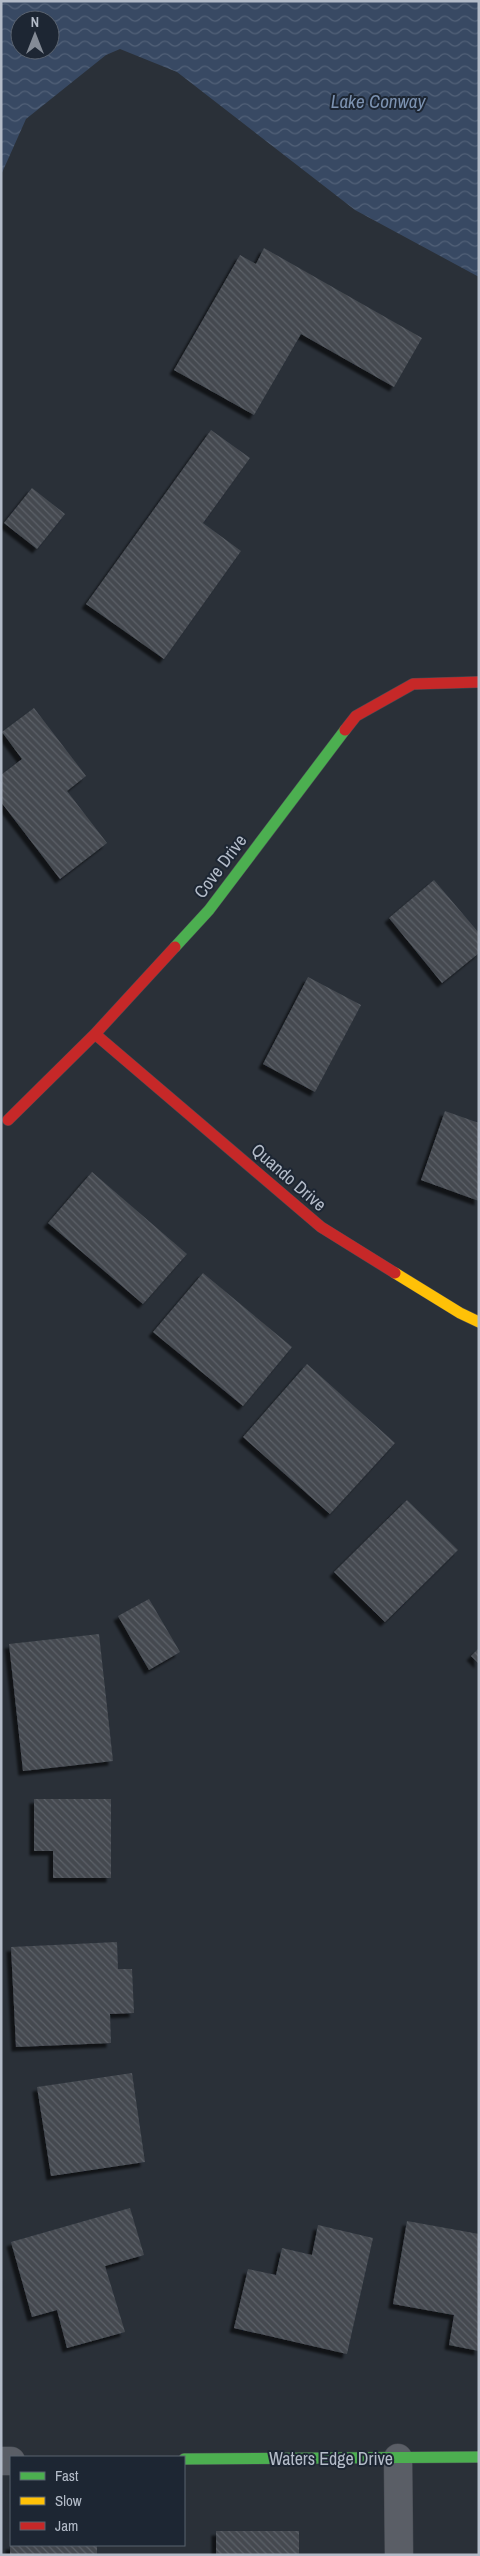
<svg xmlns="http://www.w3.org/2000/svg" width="480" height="2556" viewBox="0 0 480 2556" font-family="'Archivo Narrow',sans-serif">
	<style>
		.water { fill: url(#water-waves); fill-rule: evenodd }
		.building { fill: url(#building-back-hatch); filter: url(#shadow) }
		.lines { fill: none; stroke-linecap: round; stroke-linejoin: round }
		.street-casing { stroke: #484c53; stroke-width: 29 }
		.fast-casing { stroke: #484c53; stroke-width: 12 }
		.slow-casing { stroke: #484c53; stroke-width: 12 }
		.jam-casing { stroke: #484c53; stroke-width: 12 }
		.street { stroke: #5a5e66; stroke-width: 28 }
		.fast { stroke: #4caf50; stroke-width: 11 }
		.slow { stroke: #ffc107; stroke-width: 11 }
		.jam { stroke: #c62828; stroke-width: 11 }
		.labels { text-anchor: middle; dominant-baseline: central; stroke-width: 4; stroke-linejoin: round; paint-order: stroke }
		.street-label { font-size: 18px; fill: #b4bcc9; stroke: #1d2633 }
		.water-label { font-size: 19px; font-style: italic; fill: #7c92b1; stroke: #1d2633 }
	</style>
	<defs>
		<pattern id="water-waves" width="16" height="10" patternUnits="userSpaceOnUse" patternTransform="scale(1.25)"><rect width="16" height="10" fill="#384963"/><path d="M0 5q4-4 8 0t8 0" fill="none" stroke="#526178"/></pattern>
		<pattern id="building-back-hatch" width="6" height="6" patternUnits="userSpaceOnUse" patternTransform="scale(1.25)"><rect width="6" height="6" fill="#444950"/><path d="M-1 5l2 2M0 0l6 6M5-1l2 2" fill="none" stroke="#5d6168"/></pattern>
		<filter id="shadow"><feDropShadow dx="-4.5" dy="4.5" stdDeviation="1" flood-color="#0009"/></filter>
	</defs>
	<rect width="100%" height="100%" fill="#2a3038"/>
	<!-- water -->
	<path class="water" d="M1,1H479V277L355,210L177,72L120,49L106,55L26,119L1,175ZM20,20H50V50H20Z"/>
	<!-- building -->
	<path class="building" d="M264,248L422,338L394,387L301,334L254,415L174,370L240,255L256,264Z
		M211,430L250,458L203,523L241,551L164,659L86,604Z
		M32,488L65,514L37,549L4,523Z
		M34,708L86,776L67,791L107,843L60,879L1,802V775L22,759L2,732Z
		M434,880L479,933V953L442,983L389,918Z
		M308,977L361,1005L315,1092L263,1064Z
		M445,1111L479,1123V1201L421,1180Z
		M92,1172L187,1254L143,1304L48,1223Z
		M203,1273L292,1347L243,1406L153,1332Z
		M307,1364L395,1443L330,1514L243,1437Z
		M407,1500L458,1550L385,1622L334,1572Z
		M149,1599L180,1652L149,1670L118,1616Z
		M99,1634L113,1761L23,1771L9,1644Z
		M479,1648V1664L471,1656Z
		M34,1799H111V1878H53V1851H34Z
		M117,1942L118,1969H132L134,2013L110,2014L111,2043L16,2047L11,1947Z
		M132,2073L145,2162L51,2176L37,2087Z
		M130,2208L144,2255L105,2266L125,2332L67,2348L57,2310L32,2317L11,2242Z
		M407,2221L479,2234V2351L449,2345L454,2315L393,2304Z
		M318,2225L373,2238L347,2354L234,2328L248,2269L276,2275L282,2248L312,2255Z
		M216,2531H299V2555H216Z
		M10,2545H97V2555H10Z"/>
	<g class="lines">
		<defs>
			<path id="street" d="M398,2458L399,2555
				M1,2461H11"/>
			<path id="fast" d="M175,947L209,910L345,730
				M184,2459L479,2457"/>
			<path id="slow" d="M395,1273L460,1313L479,1322"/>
			<path id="jam" d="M345,730L356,716L413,684L479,682
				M95,1034L321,1227L395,1273
				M8,1120L95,1034L175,947"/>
		</defs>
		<!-- street casing -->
		<use href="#street" class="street-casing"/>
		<!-- fast casing -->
		<use href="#fast" class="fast-casing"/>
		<!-- slow casing -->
		<use href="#slow" class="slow-casing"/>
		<!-- jam casing -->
		<use href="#jam" class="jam-casing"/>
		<!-- street -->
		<use href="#street" class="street"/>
		<!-- fast -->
		<use href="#fast" class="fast"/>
		<!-- slow -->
		<use href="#slow" class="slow"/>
		<!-- jam -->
		<use href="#jam" class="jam"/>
	</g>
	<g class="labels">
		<!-- street labels -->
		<g class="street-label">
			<text transform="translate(220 866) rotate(-53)">Cove Drive</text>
			<text transform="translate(289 1177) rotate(41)">Quando Drive</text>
			<text x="331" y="2458">Waters Edge Drive</text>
		</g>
		<!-- water labels -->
		<g class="water-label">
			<text x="378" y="101">Lake Conway</text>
		</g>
	</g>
	<!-- border -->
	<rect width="480" height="2556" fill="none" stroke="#b4bcc9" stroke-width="5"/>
	<!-- legend -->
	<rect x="10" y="2456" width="175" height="90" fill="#1d2633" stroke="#59626f"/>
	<rect x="20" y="2472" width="25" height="8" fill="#4caf50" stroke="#59626f"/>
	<text x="55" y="2481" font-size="15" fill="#b4bcc9">Fast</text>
	<rect x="20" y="2497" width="25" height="8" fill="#ffc107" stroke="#59626f"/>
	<text x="55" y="2506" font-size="15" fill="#b4bcc9">Slow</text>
	<rect x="20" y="2522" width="25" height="8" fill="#c62828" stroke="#59626f"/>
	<text x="55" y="2531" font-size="15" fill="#b4bcc9">Jam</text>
	<!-- north arrow -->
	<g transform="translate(35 35)"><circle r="24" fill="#1d2633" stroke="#59626f"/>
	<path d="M0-4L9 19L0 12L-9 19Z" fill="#848b96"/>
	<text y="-8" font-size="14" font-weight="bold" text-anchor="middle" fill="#b4bcc9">N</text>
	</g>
</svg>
